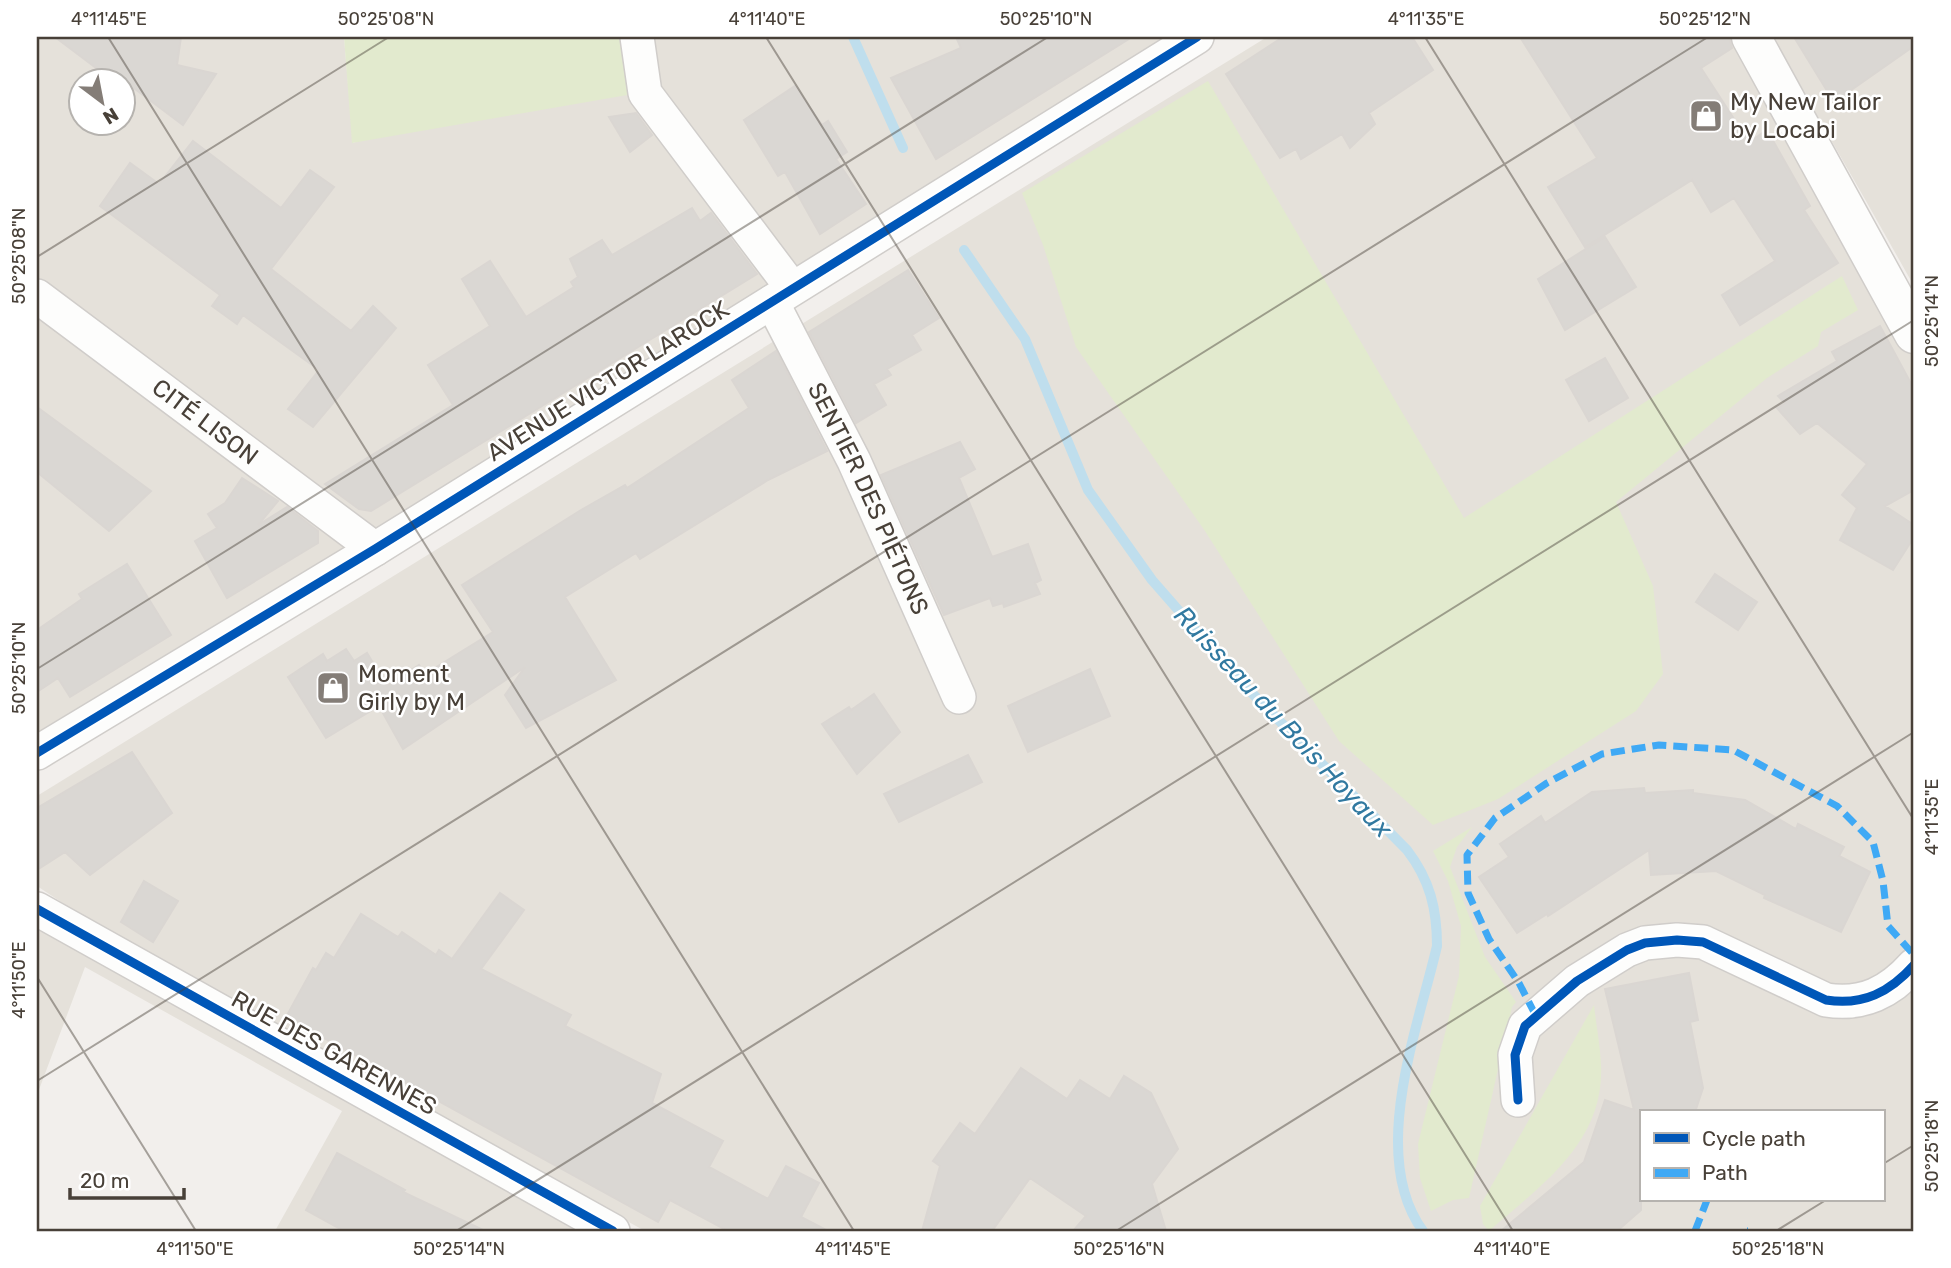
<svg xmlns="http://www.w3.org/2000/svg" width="1951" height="1268" viewBox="0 0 1951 1268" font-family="Rubik,sans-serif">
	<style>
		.residential { fill: #e5e1da; fill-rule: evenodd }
		.green { fill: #e2eace }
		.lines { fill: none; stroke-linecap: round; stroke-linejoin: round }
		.stream { stroke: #bfdeed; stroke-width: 10 }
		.building { fill: #dad7d3; stroke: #dad6d2; stroke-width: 2 }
		.minor-casing { stroke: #d0cdca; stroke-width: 36 }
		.tertiary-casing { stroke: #d0cdca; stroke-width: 41 }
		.minor { stroke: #fdfdfc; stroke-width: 33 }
		.tertiary { stroke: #fdfdfc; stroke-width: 38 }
		.quiet { stroke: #3fa9f5; stroke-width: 7; stroke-dasharray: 14 7; stroke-linecap: butt }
		.cycleway-casing { stroke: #fff; stroke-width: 13 }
		.cycleway { stroke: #0057b8; stroke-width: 9 }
		.ticks { fill: none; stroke: #484038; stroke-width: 2; stroke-opacity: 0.45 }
		.labels { text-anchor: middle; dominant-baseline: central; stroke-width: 5; stroke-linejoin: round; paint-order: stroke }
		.poi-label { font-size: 24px; fill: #484038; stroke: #fff; text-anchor: start }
		.street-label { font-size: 24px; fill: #484038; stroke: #fff }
		.water-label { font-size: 26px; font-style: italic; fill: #3179a0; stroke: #fff }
		.neatline { fill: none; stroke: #484038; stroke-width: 2.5 }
		.ticks-label { font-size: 18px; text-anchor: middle; fill: #484038 }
	</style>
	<rect width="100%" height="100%" fill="#f2efec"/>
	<!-- residential -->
	<path class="residential" d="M37,37H344L353,143L626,37H1217L37,764ZM80,80H122V122H80Z
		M1267,37H1737L1914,349V1231H645L114,937L37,886V796ZM1641,1112H1883V1200H1641Z
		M1772,37H1914V286L1866,201Z
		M37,912L579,1231H275L342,1111L85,967L37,1095Z"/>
	<!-- green -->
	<path class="green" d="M344,37H626L633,94L352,143Z
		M1208,81L1464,518L1842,276L1858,310L1821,332L1818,346L1767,378L1616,502L1653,586L1663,674L1636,711L1498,799L1433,825L1339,741L1205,531L1076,347L1043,245L1022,193Z
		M1472,827L1457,847L1450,867L1485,957L1516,1002L1512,1007L1469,1198L1453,1200L1431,1211L1420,1178L1418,1144L1459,976L1461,926L1448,881L1433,851Z
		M1594,1005C1596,1024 1600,1044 1601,1064C1605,1143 1541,1185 1489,1231L1483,1224L1480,1206Z"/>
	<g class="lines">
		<!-- stream -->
		<path class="stream" d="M853,37L903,148
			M964,250L1025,339L1088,490L1152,580L1243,684L1407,850C1430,880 1437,909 1437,946C1418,1028 1368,1156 1423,1231"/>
	</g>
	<!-- building -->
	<path class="building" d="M55,37H181L177,65L216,74L183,125L123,80H112Z
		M956,37H1132L936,159L891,78L961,48Z
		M1283,37H1412L1433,70L1369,113L1375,124L1350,148L1342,134L1301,159L1296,149L1280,158L1226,74Z
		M1520,37H1729L1732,48L1701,68L1749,142L1767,130L1810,206L1804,210L1838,263L1740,325L1722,295L1775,261L1734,198L1711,212L1692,180L1585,247L1548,187L1597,158Z
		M1794,37H1914V46L1834,102Z
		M795,86L822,125L828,121L847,152L836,159L866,204L820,234L785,172L778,176L744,120Z
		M636,113L652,135L630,152L609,117Z
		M193,141L281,208L310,170L334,187L271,269L351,331L373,306L396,328L313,427L288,409L319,370L243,315L237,324L212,306L220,295L100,206L130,163L159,184Z
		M692,208L700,221L711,213L757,274L371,511L359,509L325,484L453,405L428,365L490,326L462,279L490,261L526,317L574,287L571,282L578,277L570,259L602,240L612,255Z
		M1605,237L1636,287L1565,330L1538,279Z
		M908,270L939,318L912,335L921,350L887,369L891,375L874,384L886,405L856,423L809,332Z
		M1880,326L1914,389V490L1885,506L1914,525V537L1893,570L1840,540L1857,508L1842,495L1867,464L1817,423L1800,434L1777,408L1785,403L1778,396L1837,361L1832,352Z
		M776,351L827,451L768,480L640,559L636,553L565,597L616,680L526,728L505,695L525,667L403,749L379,706L326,738L288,677L323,654L327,661L346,649L354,661L367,653L387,686L419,665L425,674L493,632L462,585L581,510L625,485L627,488L749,408L732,380Z
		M1605,358L1628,398L1589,421L1566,380Z
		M37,407L151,491L109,531L37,472Z
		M960,442L975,469L959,478L992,557L1028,544L1041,580L1035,583L1040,594L1004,607L1003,603L993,606L990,598L944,615L881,475Z
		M242,478L278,501L258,525L287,507L318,531V543L227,598L195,541L217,528L208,514L225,503Z
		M127,564L171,635L70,697L58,678L37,692V630L82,599L79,594Z
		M1715,574L1757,602L1738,630L1696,602Z
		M1090,669L1110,716L1028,752L1008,706Z
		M874,694L900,732L857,774L822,724L849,707L851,710Z
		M132,752L172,813L90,875L65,852L37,870V808Z
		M968,755L982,782L899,822L884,794Z
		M1644,788L1645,793L1693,790V793L1745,800L1796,829L1798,824L1844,847L1839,856L1870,872L1841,932L1764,898L1765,895L1716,871L1651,875L1649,850L1548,916L1547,914L1517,933L1479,877L1509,857L1500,844L1541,816L1545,823L1592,792Z
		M144,881L178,901L153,942L121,922Z
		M500,893L524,910L481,969L571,1015L565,1026L661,1074L652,1103L723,1141L709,1167L768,1199L786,1166L819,1183L801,1217L828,1231H728L670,1200L658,1222L286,1017L313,968L316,970L326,953L334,958L361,914L398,937L402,932L436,955L439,950L452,959Z
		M1689,973L1698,1020L1690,1022L1703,1088L1695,1112H1641V1210L1617,1231H1501L1584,1162L1605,1100L1634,1110L1605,989Z
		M1021,1068L1067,1099L1080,1080L1110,1099L1124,1076L1151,1093L1178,1149L1152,1184L1166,1231H1073L1086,1216L1030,1178L992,1231H922L940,1166L933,1161L960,1123L975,1134Z
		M337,1153L405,1190L403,1192L485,1231H344L306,1210Z"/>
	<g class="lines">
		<defs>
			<g id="minor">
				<path d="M637,37L645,93L792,288"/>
				<path id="s1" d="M37,296L375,549"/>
				<path id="s2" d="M772,302L854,461L959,697"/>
				<path d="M37,753L375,549L1197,37"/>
				<path d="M37,909L613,1231"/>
				<path d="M1518,1100L1515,1055L1525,1026L1577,981L1627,950L1645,943L1677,940L1703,942L1826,1000C1863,1006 1890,992 1914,965"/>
			</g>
			<path id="tertiary" d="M1751,37L1914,334"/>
		</defs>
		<!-- minor casing -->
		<use href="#minor" class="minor-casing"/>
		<!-- tertiary casing -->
		<use href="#tertiary" class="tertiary-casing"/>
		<!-- minor -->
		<use href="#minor" class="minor"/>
		<!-- tertiary -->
		<use href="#tertiary" class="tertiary"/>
		<!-- quiet -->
		<path class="quiet" d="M1535,1014L1519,983L1489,939L1468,893L1467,855L1495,818L1547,783L1602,754L1659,745L1733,750L1837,806L1873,842L1883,881L1888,926L1914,955
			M1695,1231L1707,1200
			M1747,1231H1748"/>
		<defs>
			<path id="cycleway" d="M37,753L375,549L1197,37
				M37,909L613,1231
				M1518,1100L1515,1055L1525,1026L1577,981L1627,950L1645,943L1677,940L1703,942L1826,1000C1863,1006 1890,992 1914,965"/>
		</defs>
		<!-- cycleway casing -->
		<use href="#cycleway" class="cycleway-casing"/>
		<!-- cycleway -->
		<use href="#cycleway" class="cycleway"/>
	</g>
	<!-- ticks -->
	<path class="ticks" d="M108,37L854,1231M766,37L1513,1231M1425,37L1914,820M37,257L389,37M37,669L1048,37M37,977L196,1231M37,1081L1708,37M1883,1164L1914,1145M456,1231L1914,320M1116,1231L1914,732M1776,1231L1826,1200"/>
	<!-- icons -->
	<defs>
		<symbol id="shop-square" viewBox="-11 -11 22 22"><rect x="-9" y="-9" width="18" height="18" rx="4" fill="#847d77" stroke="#fff"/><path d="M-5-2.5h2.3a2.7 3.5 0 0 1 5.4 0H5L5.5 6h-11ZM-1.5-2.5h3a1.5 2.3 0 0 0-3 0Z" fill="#fff"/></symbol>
	</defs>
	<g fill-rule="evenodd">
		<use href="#shop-square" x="1687" y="97" width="38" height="38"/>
		<use href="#shop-square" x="314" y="669" width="38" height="38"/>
	</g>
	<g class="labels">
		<!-- poi labels -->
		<g class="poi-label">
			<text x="1730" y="102">My New Tailor<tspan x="1730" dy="28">by Locabi</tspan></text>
			<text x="358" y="674">Moment<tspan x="358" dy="28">Girly by M</tspan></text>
		</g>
		<!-- street labels -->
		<g class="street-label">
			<text transform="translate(608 381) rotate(-32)">AVENUE VICTOR LAROCK</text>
			<text stroke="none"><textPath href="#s1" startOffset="210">CITÉ LISON</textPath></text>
			<text stroke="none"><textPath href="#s2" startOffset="219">SENTIER DES PIÉTONS</textPath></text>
			<text transform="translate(334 1053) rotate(29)">RUE DES GARENNES</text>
		</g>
		<!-- water labels -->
		<g class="water-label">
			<text transform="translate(1283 722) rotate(47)">Ruisseau du Bois Hoyaux</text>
		</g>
	</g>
	<!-- border -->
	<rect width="1951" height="1268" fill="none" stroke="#ffffff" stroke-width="77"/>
	<!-- legend -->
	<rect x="1640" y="1110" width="245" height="91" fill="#ffffff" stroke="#b6b3af" stroke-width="2"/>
	<rect x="1654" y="1133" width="35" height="10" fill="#0057b8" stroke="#b6b3af" stroke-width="2"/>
	<text x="1702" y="1146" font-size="21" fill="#484038">Cycle path</text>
	<rect x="1654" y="1168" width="35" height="10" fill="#3fa9f5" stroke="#b6b3af" stroke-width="2"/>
	<text x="1702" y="1180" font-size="21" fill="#484038">Path</text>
	<!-- north arrow -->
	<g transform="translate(102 102) rotate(148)"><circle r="33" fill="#ffffff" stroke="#b6b3af" stroke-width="2"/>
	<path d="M0-5L12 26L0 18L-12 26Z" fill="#847d77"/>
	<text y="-10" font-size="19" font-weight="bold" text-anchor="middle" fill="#484038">N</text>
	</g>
	<!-- scale -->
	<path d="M70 1188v10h114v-10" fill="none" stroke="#484038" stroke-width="3.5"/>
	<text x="80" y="1188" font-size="21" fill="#484038" stroke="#ffffff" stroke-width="5" paint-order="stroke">20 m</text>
	<rect x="38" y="38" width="1874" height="1192" class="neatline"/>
	<g class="ticks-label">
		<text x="109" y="25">4°11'45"E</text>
		<text x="386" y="25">50°25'08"N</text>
		<text x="767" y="25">4°11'40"E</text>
		<text x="1046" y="25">50°25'10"N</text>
		<text x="1426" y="25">4°11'35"E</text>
		<text x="1705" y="25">50°25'12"N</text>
		<text transform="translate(19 256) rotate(-90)" y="6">50°25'08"N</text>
		<text transform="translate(1932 321) rotate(-90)" y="6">50°25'14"N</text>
		<text transform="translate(19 668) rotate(-90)" y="6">50°25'10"N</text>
		<text transform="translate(1932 817) rotate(-90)" y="6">4°11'35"E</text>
		<text transform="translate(19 980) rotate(-90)" y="6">4°11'50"E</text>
		<text transform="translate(1932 1146) rotate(-90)" y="6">50°25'18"N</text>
		<text x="195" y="1255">4°11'50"E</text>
		<text x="459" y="1255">50°25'14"N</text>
		<text x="853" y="1255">4°11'45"E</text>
		<text x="1119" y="1255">50°25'16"N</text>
		<text x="1512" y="1255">4°11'40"E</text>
		<text x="1778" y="1255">50°25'18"N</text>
	</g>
</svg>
